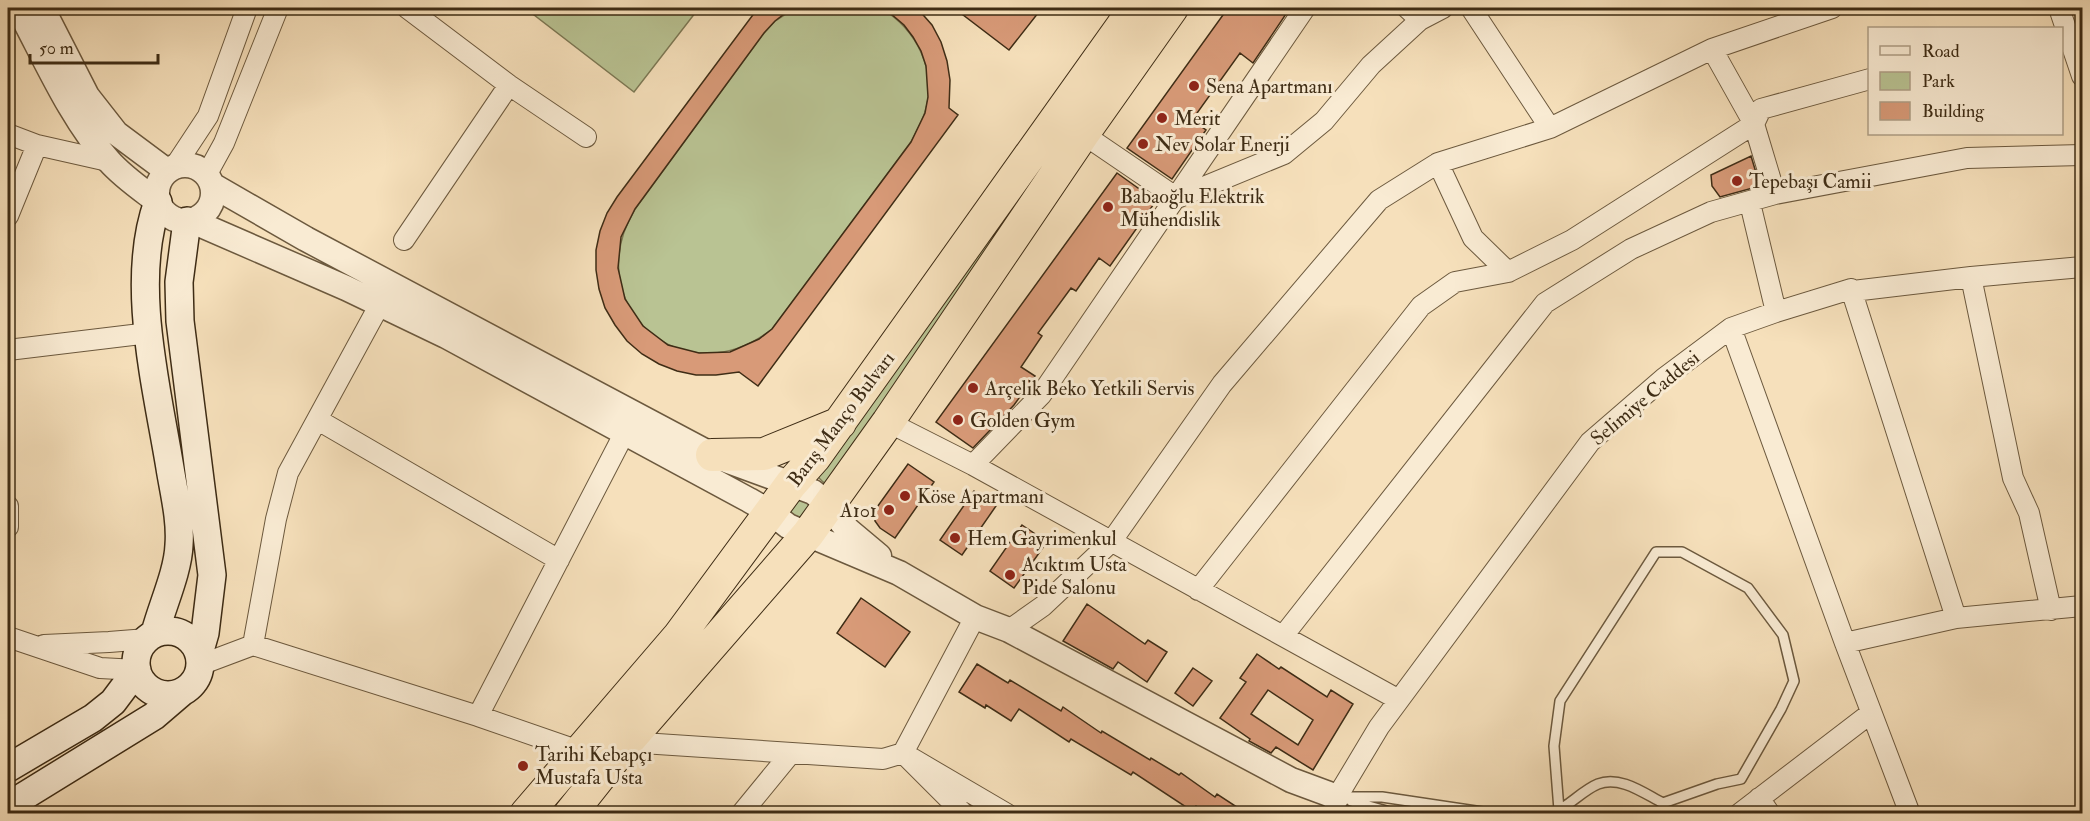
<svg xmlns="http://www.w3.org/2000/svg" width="2090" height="821" viewBox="0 0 2090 821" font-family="'IM FELL Double Pica',serif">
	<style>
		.green { fill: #b9c393; stroke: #7c7854; stroke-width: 1.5 }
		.building { fill: #d89a78; stroke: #3e2c15; stroke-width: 1.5; fill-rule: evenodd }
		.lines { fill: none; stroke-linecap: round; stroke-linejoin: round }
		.service-casing { stroke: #6c593e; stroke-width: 12 }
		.minor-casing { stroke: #6c593e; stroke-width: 22 }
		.tertiary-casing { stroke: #6c593e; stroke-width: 27 }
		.secondary-casing { stroke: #3e2c15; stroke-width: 30 }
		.trunk-casing { stroke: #3e2c15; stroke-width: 34 }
		.service { stroke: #f9ebd3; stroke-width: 9 }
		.minor { stroke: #f9ebd3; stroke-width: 20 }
		.tertiary { stroke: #f9ebd3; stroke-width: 24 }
		.secondary { stroke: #f9ebd3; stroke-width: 27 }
		.trunk { stroke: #f6e0bb; stroke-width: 32 }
		.poi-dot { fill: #8f2418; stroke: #f9ebd3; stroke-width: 2 }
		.labels { text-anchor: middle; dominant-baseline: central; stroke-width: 6; stroke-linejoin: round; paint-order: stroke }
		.poi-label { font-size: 20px; fill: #3e2c15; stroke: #f9ebd3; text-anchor: start }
		.street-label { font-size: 20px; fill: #3e2c15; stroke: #f9ebd3 }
	</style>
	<rect width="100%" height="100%" fill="#f6e0bb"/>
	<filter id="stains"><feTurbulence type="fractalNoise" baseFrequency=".00333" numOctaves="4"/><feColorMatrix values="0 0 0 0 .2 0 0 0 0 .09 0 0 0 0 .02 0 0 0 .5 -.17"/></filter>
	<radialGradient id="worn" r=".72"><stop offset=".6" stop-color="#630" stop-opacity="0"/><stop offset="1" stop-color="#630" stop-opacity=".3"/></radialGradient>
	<!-- green -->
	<path class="green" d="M525,8H699L634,92Z
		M795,8H881C916,29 938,70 925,112C922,122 916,132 911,142L772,329C684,399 577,305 635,209L764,33L775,21Z
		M1149,8H1164L832,487L823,482L815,474Z
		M802,497L812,507L794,524L786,504Z"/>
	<!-- building -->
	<path class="building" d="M758,8H792L775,21L764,33L635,209L621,237L618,268L625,299L643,326L668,345L699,353L730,352L759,339L772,329L911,142L925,113L928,97L926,66L921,51L913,37L904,25L884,8H917L932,25L941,42L947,61L950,80L949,108L958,115L758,386L739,372L716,375H696L677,371L659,364L642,354L627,341L615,325L605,308L599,289L596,270V250L600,231L607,213L617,197Z
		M954,8H1042L1009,50Z
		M1228,8H1277L1286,14L1253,63L1240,53L1192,120L1206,130L1172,179L1127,148Z
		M1751,156L1760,186L1720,197L1712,186L1711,175Z
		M1117,173L1156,201L1110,266L1099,258L1076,291L1071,288L1038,333L1042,336L1021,367L1035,376L1014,405L973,448L936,422Z
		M908,464L934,482L895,538L880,528L875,521V510Z
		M974,491L996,506L962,555L940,540Z
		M1022,525L1047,542L1014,588L990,571Z
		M861,598L910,632L885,667L837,633Z
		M1087,604L1145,644L1148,640L1167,652L1147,682L1118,662L1113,669L1063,641Z
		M1257,654L1279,669L1281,667L1327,697L1331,690L1353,704L1313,770L1276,747L1271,753L1249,741L1250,739L1220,718L1246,682L1240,678ZM1268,690L1313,720L1298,745L1251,714Z
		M977,664L1008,683L1010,680L1061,711L1063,707L1101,733L1102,731L1150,760L1151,758L1179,775L1181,773L1215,797L1217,794L1246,813H1206L1196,806L1192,811L1133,772L1131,775L1071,739L1069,742L1019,709L1011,721L986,705L985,708L959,692Z
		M1193,668L1212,681L1193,706L1175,693Z"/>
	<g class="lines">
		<defs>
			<path id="service" d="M1338,797H1382L1496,814
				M1351,801L1397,814
				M1551,814C1569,807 1581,791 1598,784C1620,775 1645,794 1663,803L1717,784L1741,779L1781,709L1794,681L1783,635L1748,588L1682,552H1656L1560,701L1554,746L1559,810V814"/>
			<path id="minor" d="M407,8L509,85L586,137
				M1407,8L1420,20L1443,8
				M1471,8L1550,128
				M2059,8L2082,76
				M1712,49L1754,124L1775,194
				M8,134L37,145L108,161
				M1083,134L1177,198L1284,154L1324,121L1371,65L1420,20
				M1438,163L1473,238L1508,272
				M175,166L208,116L247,8
				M207,174L224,143L278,8
				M1750,203L1776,312
				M8,216L37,145
				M404,240L509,85
				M1971,277L2013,478L2029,513L2051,610
				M1851,289L1956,618
				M1731,328L1845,643L1910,814
				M8,350L149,333
				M318,420L559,560
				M888,422L973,465L1041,395L1305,8
				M973,465L1399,700
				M8,506V527
				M1198,590L1421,306L1455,282L1508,272L1572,240L1754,124L1761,109L1870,79
				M1009,630L1043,606L1111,542L1222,384L1379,200L1438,163L1550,128L1712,49L1832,8
				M1283,636L1545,303L1631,249L1711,212L1775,194L1967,158L2082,155
				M8,637L100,668L137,670
				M1845,643L1956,618L2082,606
				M44,645L109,642L147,639
				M253,645L276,519L288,473L380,304
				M200,665L253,645L478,716L579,751
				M478,716L625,432
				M627,742L883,759L903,753L1007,814
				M1759,798L1770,814
				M741,814L791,753
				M964,814L903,753L975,617
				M1333,814L1337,797L1379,727L1590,442L1664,378L1731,328L1776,312L1851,289L1853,291L1971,277L2082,267
				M1739,814L1871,713"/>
			<path id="tertiary" d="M18,8C45,58 71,119 109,161C123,177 141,189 158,202
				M42,8L87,96L116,133L167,171
				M157 193a28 28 0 1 1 56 0a28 28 0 1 1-56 0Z
				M212,185L306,239L712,455L813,492L824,501L848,530L879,556
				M192,221L346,288L446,336L749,500L770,512L788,526L899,573L975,617L1009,630L1291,780L1337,797"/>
			<path id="secondary" d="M187,221L179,282L180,321L212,575L205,633L199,654
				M136 663a32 32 0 1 1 64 0a32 32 0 1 1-64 0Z
				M155,633C162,606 178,572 179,545C181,520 174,493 170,468C157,388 129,281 158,202
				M8,768L93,718L113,702L137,670
				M8,806L154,716L182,692"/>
			<path id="trunk" d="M712,455L764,454L840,423
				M526,814L679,636L791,484L815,457L1135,8
				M570,814L627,742L808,534L888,422L1083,134L1172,8"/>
		</defs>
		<!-- service casing -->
		<use href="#service" class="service-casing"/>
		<!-- minor casing -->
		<use href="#minor" class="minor-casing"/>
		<!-- tertiary casing -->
		<use href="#tertiary" class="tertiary-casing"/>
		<!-- secondary casing -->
		<use href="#secondary" class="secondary-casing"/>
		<!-- trunk casing -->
		<use href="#trunk" class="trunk-casing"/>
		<!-- service -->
		<use href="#service" class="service"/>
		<!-- minor -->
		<use href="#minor" class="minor"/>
		<!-- tertiary -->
		<use href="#tertiary" class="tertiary"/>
		<!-- secondary -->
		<use href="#secondary" class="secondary"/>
		<!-- trunk -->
		<use href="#trunk" class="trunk"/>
	</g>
	<!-- markers -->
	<g class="poi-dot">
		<circle cx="1194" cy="86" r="6"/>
		<circle cx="1162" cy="118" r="6"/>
		<circle cx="1143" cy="144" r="6"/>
		<circle cx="1737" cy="181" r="6"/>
		<circle cx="1108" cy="207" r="6"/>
		<circle cx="973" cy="388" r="6"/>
		<circle cx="958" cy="420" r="6"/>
		<circle cx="905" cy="496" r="6"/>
		<circle cx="889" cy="510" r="6"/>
		<circle cx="955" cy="538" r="6"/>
		<circle cx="1010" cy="575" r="6"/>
		<circle cx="523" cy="766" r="6"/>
	</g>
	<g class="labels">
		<!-- poi labels -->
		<g class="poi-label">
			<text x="1206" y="86">Sena Apartmanı</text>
			<text x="1174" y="118">Merit</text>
			<text x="1155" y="144">Nev Solar Enerji</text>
			<text x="1749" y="181">Tepebaşı Camii</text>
			<text x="1120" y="196">Babaoğlu Elektrik<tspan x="1120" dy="23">Mühendislik</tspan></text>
			<text x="985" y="388">Arçelik Beko Yetkili Servis</text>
			<text x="970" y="420">Golden Gym</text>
			<text x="917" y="496">Köse Apartmanı</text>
			<text x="877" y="510" text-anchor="end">A101</text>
			<text x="967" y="538">Hem Gayrimenkul</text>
			<text x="1022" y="564">Acıktım Usta<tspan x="1022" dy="23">Pide Salonu</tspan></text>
			<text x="535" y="754">Tarihi Kebapçı<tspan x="535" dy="23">Mustafa Usta</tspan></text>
		</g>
		<!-- street labels -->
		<g class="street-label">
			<text transform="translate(1645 398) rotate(-40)">Selimiye Caddesi</text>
			<text transform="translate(841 419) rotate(-53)">Barış Manço Bulvarı</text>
		</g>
	</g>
	<!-- margin -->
	<rect width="2090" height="821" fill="none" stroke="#f6e0bb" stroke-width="30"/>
	<rect x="9" y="9" width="2072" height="803" fill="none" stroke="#3e2c15" stroke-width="3"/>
	<rect x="15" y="15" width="2060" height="791" fill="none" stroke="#3e2c15" stroke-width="1.5"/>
	<!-- legend -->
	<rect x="1868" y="27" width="195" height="108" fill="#f9ebd3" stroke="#ae9f87" stroke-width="1.5"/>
	<rect x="1880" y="46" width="30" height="9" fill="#f9ebd3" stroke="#ae9f87" stroke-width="1.5"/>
	<text x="1922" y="57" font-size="18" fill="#3e2c15">Road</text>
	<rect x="1880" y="72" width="30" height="18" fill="#b9c393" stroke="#ae9f87" stroke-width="1.5"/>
	<text x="1922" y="87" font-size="18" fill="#3e2c15">Park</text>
	<rect x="1880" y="102" width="30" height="18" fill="#d89a78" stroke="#ae9f87" stroke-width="1.5"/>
	<text x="1922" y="117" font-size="18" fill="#3e2c15">Building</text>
	<!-- scale -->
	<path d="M30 54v9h128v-9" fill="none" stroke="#3e2c15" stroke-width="3"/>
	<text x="39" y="54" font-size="18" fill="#3e2c15" stroke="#f9ebd3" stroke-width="4.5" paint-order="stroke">50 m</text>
	<rect width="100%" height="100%" filter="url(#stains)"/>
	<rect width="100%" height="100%" fill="url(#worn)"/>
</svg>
